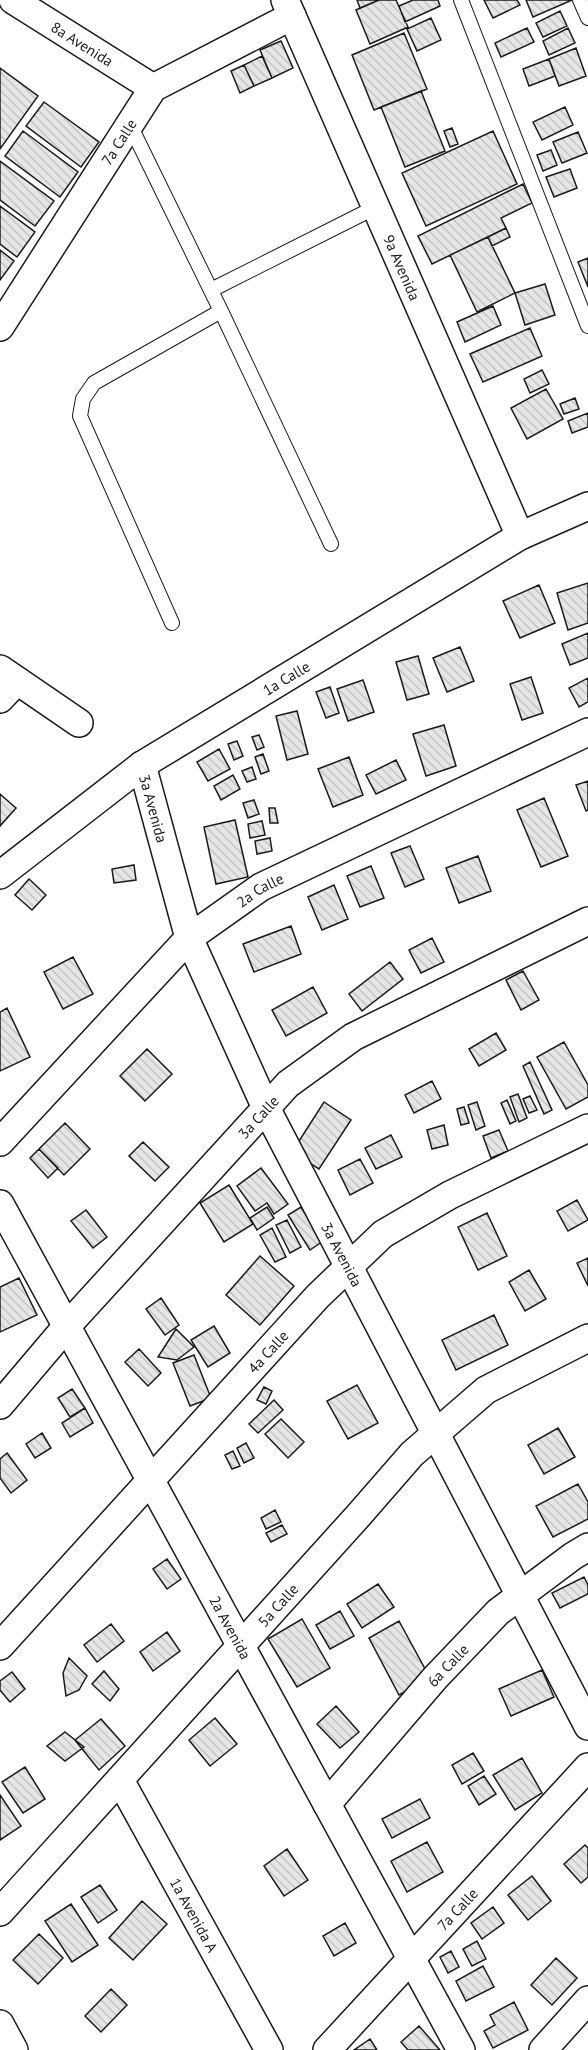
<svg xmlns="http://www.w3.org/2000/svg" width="588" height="2050" viewBox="0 0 588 2050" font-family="'PT Sans',sans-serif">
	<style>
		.building { fill: url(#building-back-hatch); stroke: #1a1a1a; stroke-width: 1.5 }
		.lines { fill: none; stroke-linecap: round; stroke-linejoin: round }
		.lane-casing { stroke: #1a1a1a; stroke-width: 16 }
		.street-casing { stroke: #1a1a1a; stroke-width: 30 }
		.lane { stroke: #fff; stroke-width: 14 }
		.street { stroke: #fff; stroke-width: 27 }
		.labels { text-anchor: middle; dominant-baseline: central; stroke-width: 4.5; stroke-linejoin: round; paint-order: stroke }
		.street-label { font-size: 15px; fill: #1a1a1a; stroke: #fff }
	</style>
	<defs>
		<pattern id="building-back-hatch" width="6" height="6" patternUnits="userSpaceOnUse" patternTransform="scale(1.5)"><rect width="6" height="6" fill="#e6e6e6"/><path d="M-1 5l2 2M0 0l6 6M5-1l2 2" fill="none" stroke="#c5c5c5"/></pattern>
	</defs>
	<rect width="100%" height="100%" fill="#fff"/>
	<!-- building -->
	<path class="building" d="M357,0H379L360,8Z
		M379,0H396L408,27L370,44L356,10Z
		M413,0H438L440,6L405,22L399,6Z
		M484,0H517L520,5L493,18Z
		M526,0H572L533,17Z
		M560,11L567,26L543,37L536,23Z
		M431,18L441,40L417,51L407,29Z
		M527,28L534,42L501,57L495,43Z
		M568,28L575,43L549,55L543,41Z
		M404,33L427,89L374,110L352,55Z
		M281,41L293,68L272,78L260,50Z
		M576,48L586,76L559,86L549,59Z
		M262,56L272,78L254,86L244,65Z
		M549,59L555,76L529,86L523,69Z
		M244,65L254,86L240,93L231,71Z
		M0,68L38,96L0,149Z
		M421,91L445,151L405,167L381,107Z
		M44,102L99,142L81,167L26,126Z
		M565,107L573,125L542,140L533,122Z
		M452,128L458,144L450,147L444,131Z
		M23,131L78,172L60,197L5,156Z
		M493,131L517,184L426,226L402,173Z
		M578,132L587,153L562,163L553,142Z
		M551,150L557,165L543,171L537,155Z
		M0,161L54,201L35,226L0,200Z
		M570,169L577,188L554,197L546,177Z
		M523,184L532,203L501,218L506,228L432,264L418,236Z
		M0,206L35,232L17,257L0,244Z
		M506,228L510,237L492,246L488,237Z
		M488,237L515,293L477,312L450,255Z
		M0,250L14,261L0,280Z
		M588,258V287L578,262Z
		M545,284L555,315L525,325L515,293Z
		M493,306L501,325L465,342L457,322Z
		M530,328L542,356L483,382L470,354Z
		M542,370L549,384L530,393L524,379Z
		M546,389L563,419L527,439L511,408Z
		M575,398L579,409L564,414L560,404Z
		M588,413V427L572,433L568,421Z
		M588,583V623L568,630L557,593Z
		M539,585L555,623L520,638L503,601Z
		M588,633V658L570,665L562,644Z
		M460,647L474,681L447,692L433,658Z
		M418,656L429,694L407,700L396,662Z
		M531,677L543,713L522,720L510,684Z
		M588,678V702L579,707L569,688Z
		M363,680L374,712L348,721L337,689Z
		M330,687L339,713L326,718L316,692Z
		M297,711L308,754L287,760L276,716Z
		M444,725L456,766L426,776L413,734Z
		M259,735L264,747L257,750L252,737Z
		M237,741L243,756L234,760L228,744Z
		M219,749L230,769L208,781L197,762Z
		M263,754L269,771L261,774L255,757Z
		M349,757L363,795L333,807L318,769Z
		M396,760L406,780L376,794L366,775Z
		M252,767L256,779L247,782L242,771Z
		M233,775L240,789L221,800L214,786Z
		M588,781V810L586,811L576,785Z
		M0,794L16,808L0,826Z
		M544,798L568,856L541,867L517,810Z
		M254,800L259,814L248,818L243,803Z
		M269,808H275L278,823H270Z
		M235,820L248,877L216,884L204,827Z
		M262,821L265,835L250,838L248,824Z
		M270,838L272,851L257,854L255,841Z
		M410,846L424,879L405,887L391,853Z
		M478,856L491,891L459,903L446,868Z
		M134,865L136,880L114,883L112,869Z
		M371,866L384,898L360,907L347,876Z
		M29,879L46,895L32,910L15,895Z
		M334,885L348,919L322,930L308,897Z
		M291,926L301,954L254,972L243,944Z
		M432,938L444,962L421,973L409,950Z
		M73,957L93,994L63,1009L44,972Z
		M390,962L403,979L362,1011L349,994Z
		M523,971L539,1000L521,1010L506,980Z
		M313,987L327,1013L286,1036L272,1010Z
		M7,1008L30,1057L0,1071V1012Z
		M496,1033L506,1050L479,1066L469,1049Z
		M564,1042L588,1085V1097L566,1109L537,1057Z
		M147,1049L172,1074L145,1101L120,1076Z
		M530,1062L552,1110L544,1114L523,1066Z
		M432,1081L441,1099L414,1113L405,1095Z
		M518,1094L527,1118L519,1122L510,1097Z
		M530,1096L537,1110L529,1113L523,1099Z
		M507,1100L516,1121L510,1124L501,1103Z
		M324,1102L351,1120L319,1169L292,1152Z
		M477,1102L485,1126L476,1130L468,1105Z
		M464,1107L469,1123L461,1125L457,1109Z
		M65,1123L90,1149L64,1175L39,1149Z
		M444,1125L448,1145L432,1149L427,1130Z
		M499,1130L508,1151L491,1158L483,1136Z
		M391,1135L402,1157L376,1169L365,1148Z
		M143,1142L169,1167L155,1181L129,1156Z
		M39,1149L58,1168L48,1178L30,1158Z
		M360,1159L373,1183L350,1195L338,1170Z
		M261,1168L288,1204L274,1214L267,1203L255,1211L237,1186Z
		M229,1185L253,1224L224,1242L200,1203Z
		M577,1200L588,1220L568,1231L557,1211Z
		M267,1207L274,1218L257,1230L250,1218Z
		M301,1207L323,1241L310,1250L288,1215Z
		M86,1210L107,1237L93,1248L71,1221Z
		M487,1213L507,1256L478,1270L458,1227Z
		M287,1220L301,1247L290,1253L276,1225Z
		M272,1228L286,1257L275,1262L260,1235Z
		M260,1256L294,1286L260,1325L226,1295Z
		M588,1258V1286L577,1263Z
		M529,1270L546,1299L525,1311L509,1282Z
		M19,1278L37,1315L0,1332V1287Z
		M161,1298L179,1325L165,1335L146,1309Z
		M494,1315L508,1345L456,1370L442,1340Z
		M214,1326L230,1353L208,1367L191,1340Z
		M176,1329L194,1347L177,1360L158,1357Z
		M139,1349L161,1373L148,1386L125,1362Z
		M194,1355L211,1398L190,1406L173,1363Z
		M357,1385L378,1423L348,1439L327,1401Z
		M264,1387L272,1391L266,1404L257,1400Z
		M72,1389L85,1408L70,1417L58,1398Z
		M274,1400L283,1410L258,1433L249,1424Z
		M85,1408L93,1423L70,1437L62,1423Z
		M281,1419L304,1442L288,1458L265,1434Z
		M558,1428L575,1457L544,1474L528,1445Z
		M42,1433L51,1448L35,1458L26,1444Z
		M246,1443L254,1458L244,1463L237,1448Z
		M233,1451L240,1466L232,1469L225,1455Z
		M7,1453L27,1480L11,1493L0,1478V1459Z
		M578,1484L588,1502V1519L553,1537L536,1506Z
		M275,1510L281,1522L266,1529L261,1518Z
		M282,1525L287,1534L271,1542L266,1533Z
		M167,1559L181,1579L167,1589L153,1569Z
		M584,1577L588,1585V1594L560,1608L552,1593Z
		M378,1584L394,1607L362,1628L347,1604Z
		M340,1611L354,1636L330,1649L316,1625Z
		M302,1619L330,1668L297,1687L268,1639Z
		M399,1621L430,1678L399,1695L369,1638Z
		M111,1624L124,1641L97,1662L84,1645Z
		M167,1632L180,1651L153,1671L140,1652Z
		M69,1658L87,1676L79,1690L66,1696L63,1673Z
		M542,1670L554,1697L511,1716L499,1689Z
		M104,1671L119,1689L110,1701L92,1684Z
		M12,1672L25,1689L10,1702L0,1690V1681Z
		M336,1706L359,1732L340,1748L317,1724Z
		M215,1718L237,1744L210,1766L189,1740Z
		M101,1719L125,1746L99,1770L75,1740Z
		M65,1732L84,1747L65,1761L47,1746Z
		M473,1753L484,1771L462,1784L452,1765Z
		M522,1758L542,1793L515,1810L493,1775Z
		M25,1767L45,1799L23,1813L2,1782Z
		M484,1776L496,1794L479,1805L468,1786Z
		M0,1795L21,1826L0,1840Z
		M420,1799L430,1818L392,1838L382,1819Z
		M427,1842L443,1872L407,1892L391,1861Z
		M585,1845L588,1848V1877L581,1883L564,1864Z
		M287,1849L308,1880L284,1896L264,1866Z
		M532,1876L551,1901L528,1920L508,1895Z
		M100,1885L117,1910L98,1923L81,1897Z
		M142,1901L167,1924L133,1960L109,1938Z
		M71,1904L98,1945L72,1962L45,1921Z
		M493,1907L504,1923L482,1939L471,1923Z
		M345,1923L356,1943L334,1956L323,1936Z
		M39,1934L63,1958L38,1984L13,1960Z
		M477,1941L486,1959L472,1966L463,1949Z
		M451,1951L459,1967L448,1973L440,1957Z
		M556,1958L577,1978L552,2005L531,1985Z
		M483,1966L494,1987L466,2001L456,1981Z
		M111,1989L127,2005L101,2032L85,2016Z
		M514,2002L528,2030L493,2048L484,2031L495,2025L490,2015Z
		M419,2026L440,2050H408L401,2042Z
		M370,2039L377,2050H354Z"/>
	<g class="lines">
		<defs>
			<path id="lane" d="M461,0L588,326
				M580,0L588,18
				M130,125L221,311L331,544
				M211,290L376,207
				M172,623L80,416L83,399L94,383L221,311"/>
			<g id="street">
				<path id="s1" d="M13,0L153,88"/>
				<path id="s2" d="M285,0L520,536"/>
				<path id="s3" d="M0,327L153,88L292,16"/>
				<path d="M0,669L79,723"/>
				<path d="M0,699L17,681"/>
				<path id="s4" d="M142,765L189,938L266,1108L588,1726"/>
				<path id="s5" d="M0,875L142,765L520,536L588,506"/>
				<path id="s6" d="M0,1142L189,938L261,887L588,732"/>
				<path id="s7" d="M0,1204L461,2050"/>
				<path id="s8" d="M0,1405L67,1326L288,1084L353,1037L588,921"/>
				<path id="s9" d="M0,1646L318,1296L383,1234L450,1195L588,1128"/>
				<path id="s10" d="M120,1780L269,2050"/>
				<path id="s11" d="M327,1804L435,1678L498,1612L573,1556L588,1547"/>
				<path id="s12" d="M0,1912L358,1516L412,1454L486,1390L588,1338"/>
				<path d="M0,2024L14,2050"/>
				<path id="s13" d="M327,2050L588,1767"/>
				<path d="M543,2050L588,2000"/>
			</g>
		</defs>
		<!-- lane casing -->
		<use href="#lane" class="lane-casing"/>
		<!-- street casing -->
		<use href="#street" class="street-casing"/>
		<!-- lane -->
		<use href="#lane" class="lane"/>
		<!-- street -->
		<use href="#street" class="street"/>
	</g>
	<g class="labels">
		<!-- street labels -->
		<g class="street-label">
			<text stroke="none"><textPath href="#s1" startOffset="82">8a Avenida</textPath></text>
			<text stroke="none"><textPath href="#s3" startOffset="220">7a Calle</textPath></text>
			<text stroke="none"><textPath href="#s2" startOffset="292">9a Avenida</textPath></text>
			<text stroke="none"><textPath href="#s5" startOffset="348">1a Calle</textPath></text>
			<text stroke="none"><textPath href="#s4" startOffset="45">3a Avenida</textPath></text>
			<text stroke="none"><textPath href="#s6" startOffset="364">2a Calle</textPath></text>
			<text stroke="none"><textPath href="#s8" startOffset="387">3a Calle</textPath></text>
			<text stroke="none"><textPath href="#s4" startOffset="531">3a Avenida</textPath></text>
			<text stroke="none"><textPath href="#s9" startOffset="398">4a Calle</textPath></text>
			<text stroke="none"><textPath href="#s12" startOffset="414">5a Calle</textPath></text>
			<text stroke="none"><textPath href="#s7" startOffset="482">2a Avenida</textPath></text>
			<text stroke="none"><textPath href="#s11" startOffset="184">6a Calle</textPath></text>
			<text stroke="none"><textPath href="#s13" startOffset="192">7a Calle</textPath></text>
			<text stroke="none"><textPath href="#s10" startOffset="154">1a Avenida A</textPath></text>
		</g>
	</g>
</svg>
